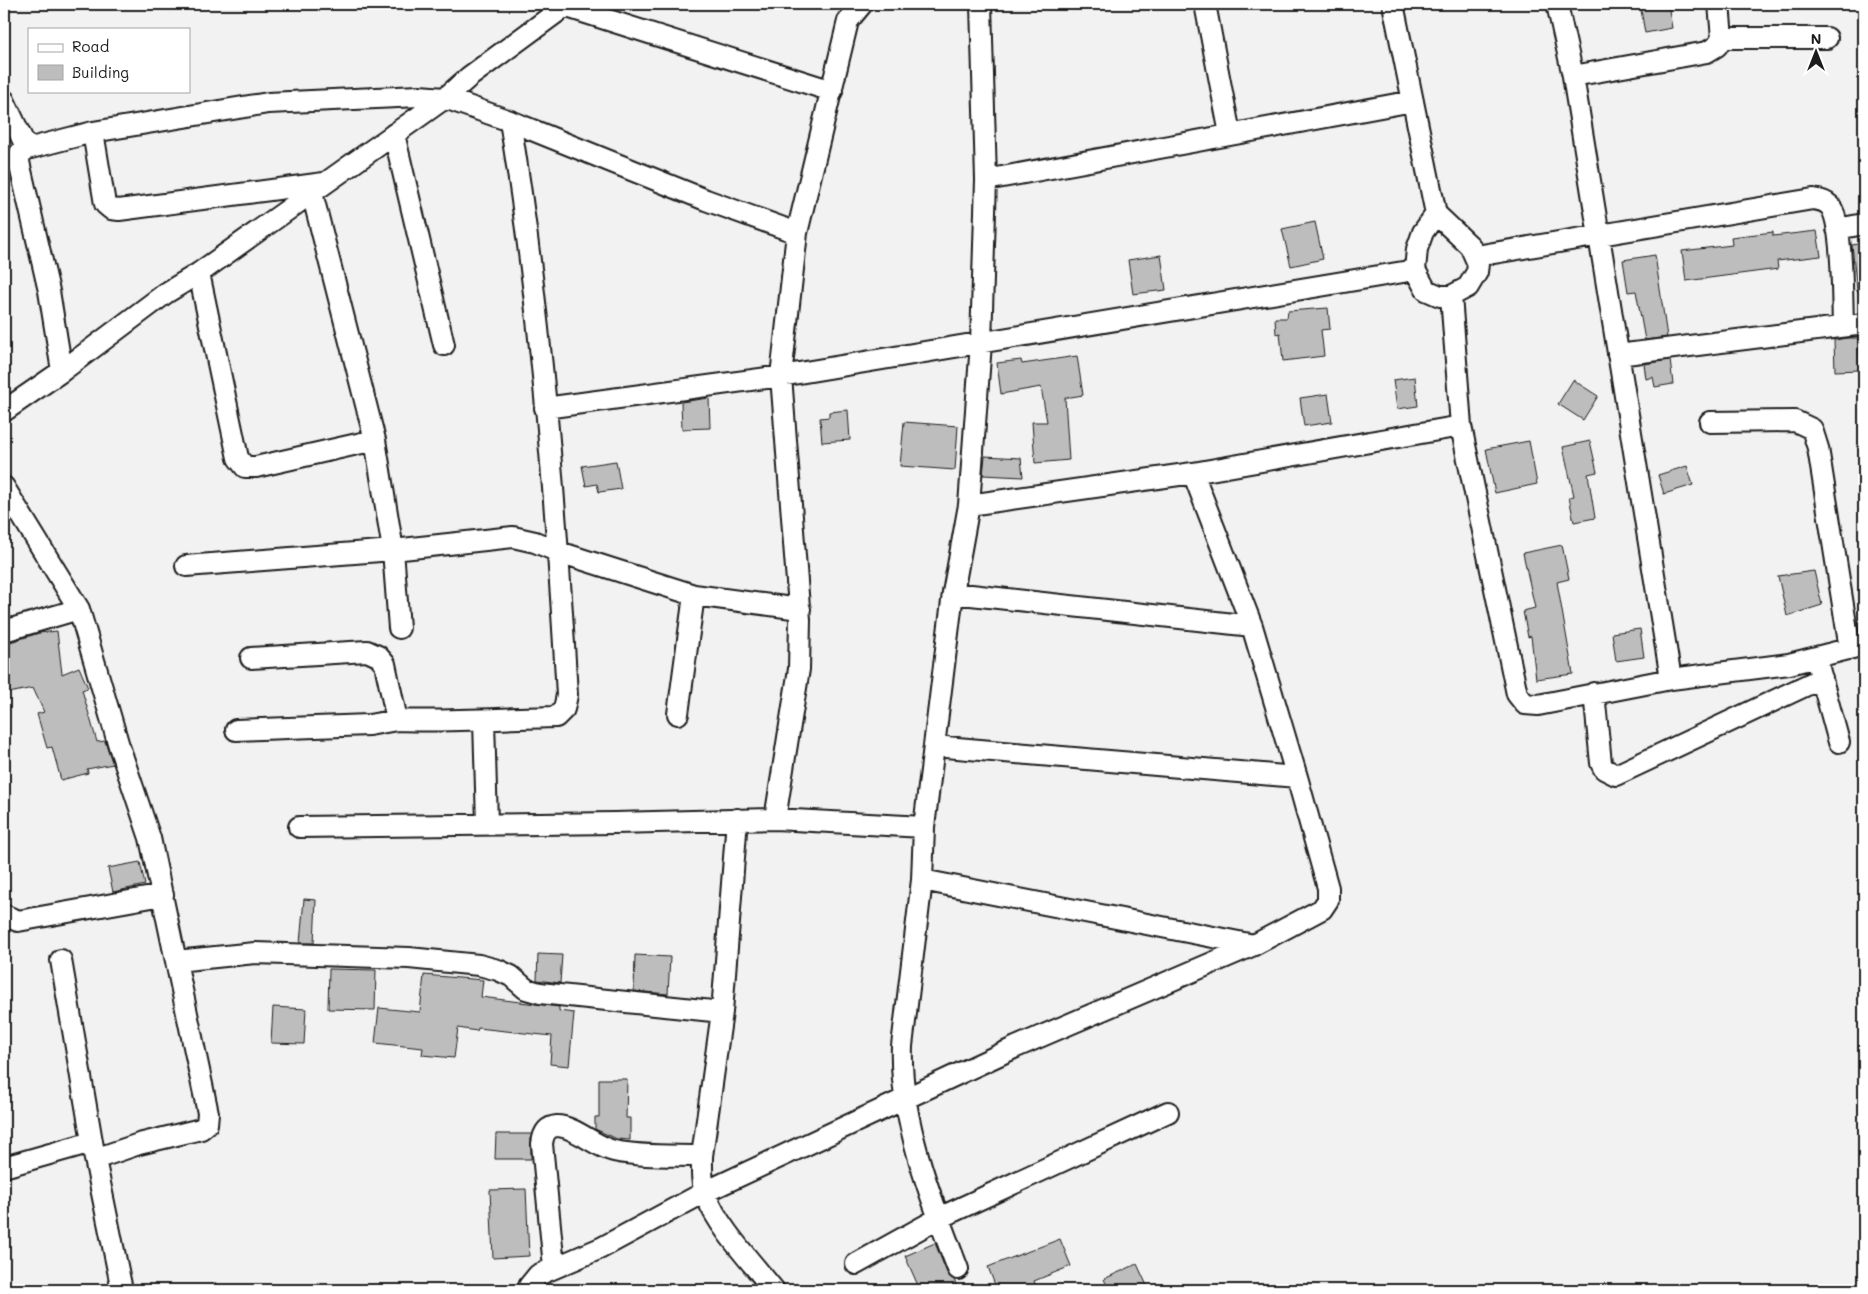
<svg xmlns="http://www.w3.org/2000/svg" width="1868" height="1294" viewBox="0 0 1868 1294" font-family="Mali,sans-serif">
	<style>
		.building { fill: #bdbdbd; stroke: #1c1c1c }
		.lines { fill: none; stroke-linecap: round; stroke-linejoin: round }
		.minor-casing { stroke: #1c1c1c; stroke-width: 24 }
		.minor { stroke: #fff; stroke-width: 20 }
	</style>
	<rect width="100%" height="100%" fill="#f2f2f2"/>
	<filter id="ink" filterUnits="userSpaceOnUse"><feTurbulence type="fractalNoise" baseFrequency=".02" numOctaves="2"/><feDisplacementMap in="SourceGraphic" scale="10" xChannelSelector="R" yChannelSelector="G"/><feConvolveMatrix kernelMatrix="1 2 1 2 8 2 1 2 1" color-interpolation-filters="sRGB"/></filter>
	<g filter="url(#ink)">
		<!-- building -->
		<path class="building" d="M1640,4H1668L1672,28L1645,33Z
			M1315,222L1323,259L1291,266L1282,229Z
			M1817,231L1821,256L1777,261L1778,269L1686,281L1682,251L1732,245L1731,237L1773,232V236Z
			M1864,243V290L1857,291L1852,245Z
			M1161,255L1166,290L1133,294L1128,260Z
			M1655,255L1667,337L1645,340L1636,291L1628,292L1623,260Z
			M1328,308L1330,329L1321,330L1324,356L1283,361L1280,333L1276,334L1275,318H1287L1288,311Z
			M1847,338H1858L1860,370L1835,371L1834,340Z
			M1077,356L1083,395L1065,398L1069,460L1035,463L1032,422H1047L1041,387L1001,394L997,363L1021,360L1022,364Z
			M1670,360L1673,384L1655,387L1653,377L1646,379L1644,364Z
			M1415,377L1418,406L1397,409L1393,380Z
			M1573,380L1598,396L1583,420L1558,404Z
			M1328,394L1332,422L1304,426L1300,398Z
			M709,398L710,428L682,429L681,402Z
			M848,410L850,440L822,442L820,418L829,417V412Z
			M904,422L958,426L955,470L900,466Z
			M1529,441L1537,484L1495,493L1486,449Z
			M1590,441L1597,472L1588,474L1595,518L1574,522L1569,497L1574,496L1563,447Z
			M985,456L1021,458L1023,477L983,475Z
			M616,461L621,489L599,492L597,484L586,486L582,466Z
			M1687,466L1693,485L1664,494L1658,475Z
			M1562,545L1569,579L1557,582L1573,674L1536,679L1531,636L1528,637L1523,611L1535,608L1523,553Z
			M1814,571L1822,605L1787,616L1778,576Z
			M1640,629L1644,657L1616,661L1612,633Z
			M57,631L62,674L79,667L88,688L82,690L97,742L105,741L113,764L87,769L88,773L61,780L52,747L47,748L37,714L44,712L33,688L4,694V644L39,633Z
			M140,862L145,885L113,892L108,868Z
			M304,899L316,900L314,943H300Z
			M538,954L562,955L560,983L537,980Z
			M635,955L670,957L668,994L634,991Z
			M329,969L376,970L375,1010L328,1009Z
			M424,975L483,980L481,997L559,1007V1011L574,1013L569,1066L550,1064L552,1036L478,1028L477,1031L458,1028L454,1058L422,1055L423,1048L375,1043L379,1008L420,1012Z
			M273,1007L306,1009L304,1044L271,1043Z
			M599,1079H627L626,1118H630V1140L617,1139L595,1129V1117H599Z
			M496,1134H531V1159H495Z
			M526,1189L529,1256L493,1258L490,1190Z
			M1060,1239L1071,1266L1034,1281L1037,1290H997L988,1267Z
			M935,1243L947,1273L954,1280L959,1290H920L905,1256Z
			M1137,1264L1149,1290H1109L1104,1279Z"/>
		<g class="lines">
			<defs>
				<path id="minor" d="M862,4L848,21L797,233L781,376L1415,270
					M1205,4L1230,134
					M1393,4L1436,214L1470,246L1478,264L1477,272L1468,287L1451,296H1440L1426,290L1415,270L1417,249L1423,232L1436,214
					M1557,4L1573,76L1671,679
					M564,6L832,91
					M1722,38H1827
					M1573,76L1707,52L1717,46L1722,38L1719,4
					M4,100L27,149
					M93,132L105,204L111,209L119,210L324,183
					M394,134L444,345
					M986,180L1413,101
					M1837,229L1864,224
					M1476,256L1813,199C1820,200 1828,201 1832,209C1843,231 1842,299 1843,326
					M199,273L238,458L245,467H256L375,440L312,193
					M1451,296L1461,426L1517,694L1525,704L1538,705L1671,679L1789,664L1864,645
					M1618,355L1864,324
					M62,371L166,293L199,273L445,98L469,77L568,4
					M545,408L781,376L800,620L799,669L775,819
					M4,411L62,371L49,291L19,162L20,153L27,149L93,132L268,103L419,96L445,98L510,121L706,200L797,233
					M1710,422L1795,421L1812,429L1818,448L1850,649
					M375,440L393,550L399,628
					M4,487L79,609L119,746L150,838L208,1113L207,1124L201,1129L139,1144L95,1159L122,1290
					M969,505L1193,473
					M186,566L393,550L513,537L535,542L559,552L694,595
					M953,593L1252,626
					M4,631L79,609
					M251,658L367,651L378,656L385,664L397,720C450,722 503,718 556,717L564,709L567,695C556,503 541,311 510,121
					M1818,665L1839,742
					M1594,693L1601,763L1604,769L1616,775L1822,678
					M678,714L694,595L800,609
					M484,721L487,823
					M236,730L369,725L397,720
					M934,746L1297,777L1252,626L1193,473L1461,426
					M737,819L722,1012L702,1156C702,1169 701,1183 706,1195C716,1225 754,1265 774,1290
					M299,827L615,823L775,819L924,827
					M922,880L1254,945
					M4,915L18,921L163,895
					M61,960L95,1159
					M176,961L255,953L409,958L479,965L498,970L511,976L526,989L540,993L722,1012
					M4,1167L92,1142
					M856,1264L939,1218L1168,1112
					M554,1267L542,1144C543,1135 546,1127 557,1126C574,1126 596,1147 614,1151C642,1157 674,1155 702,1156
					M958,1269C932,1202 899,1118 902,1046L922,880L924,827L934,746L953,593L969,505L981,343L986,180L981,4
					M529,1290V1286L538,1275L601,1248L705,1192L1016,1047L1254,945L1322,909L1328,900V888L1297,777"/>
			</defs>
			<!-- minor casing -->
			<use href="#minor" class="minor-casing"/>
			<!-- minor -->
			<use href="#minor" class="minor"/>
		</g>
	</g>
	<!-- margin -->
	<rect width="1868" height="1294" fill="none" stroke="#fff" stroke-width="20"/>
	<rect x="10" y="10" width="1848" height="1274" fill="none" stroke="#1c1c1c" stroke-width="2" filter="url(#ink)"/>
	<!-- legend -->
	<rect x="28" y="28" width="162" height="65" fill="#ffffff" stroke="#a4a4a4"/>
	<rect x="38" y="44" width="25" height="8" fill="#ffffff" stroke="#a4a4a4"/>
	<text x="72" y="52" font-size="15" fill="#1c1c1c">Road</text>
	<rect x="38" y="65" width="25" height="15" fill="#bdbdbd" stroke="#a4a4a4"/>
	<text x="72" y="78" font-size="15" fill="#1c1c1c">Building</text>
	<!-- north arrow -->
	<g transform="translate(1816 52)" stroke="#ffffff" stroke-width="4" paint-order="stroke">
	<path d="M0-4L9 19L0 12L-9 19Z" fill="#1c1c1c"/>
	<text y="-8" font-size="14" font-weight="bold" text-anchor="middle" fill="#1c1c1c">N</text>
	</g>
</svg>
